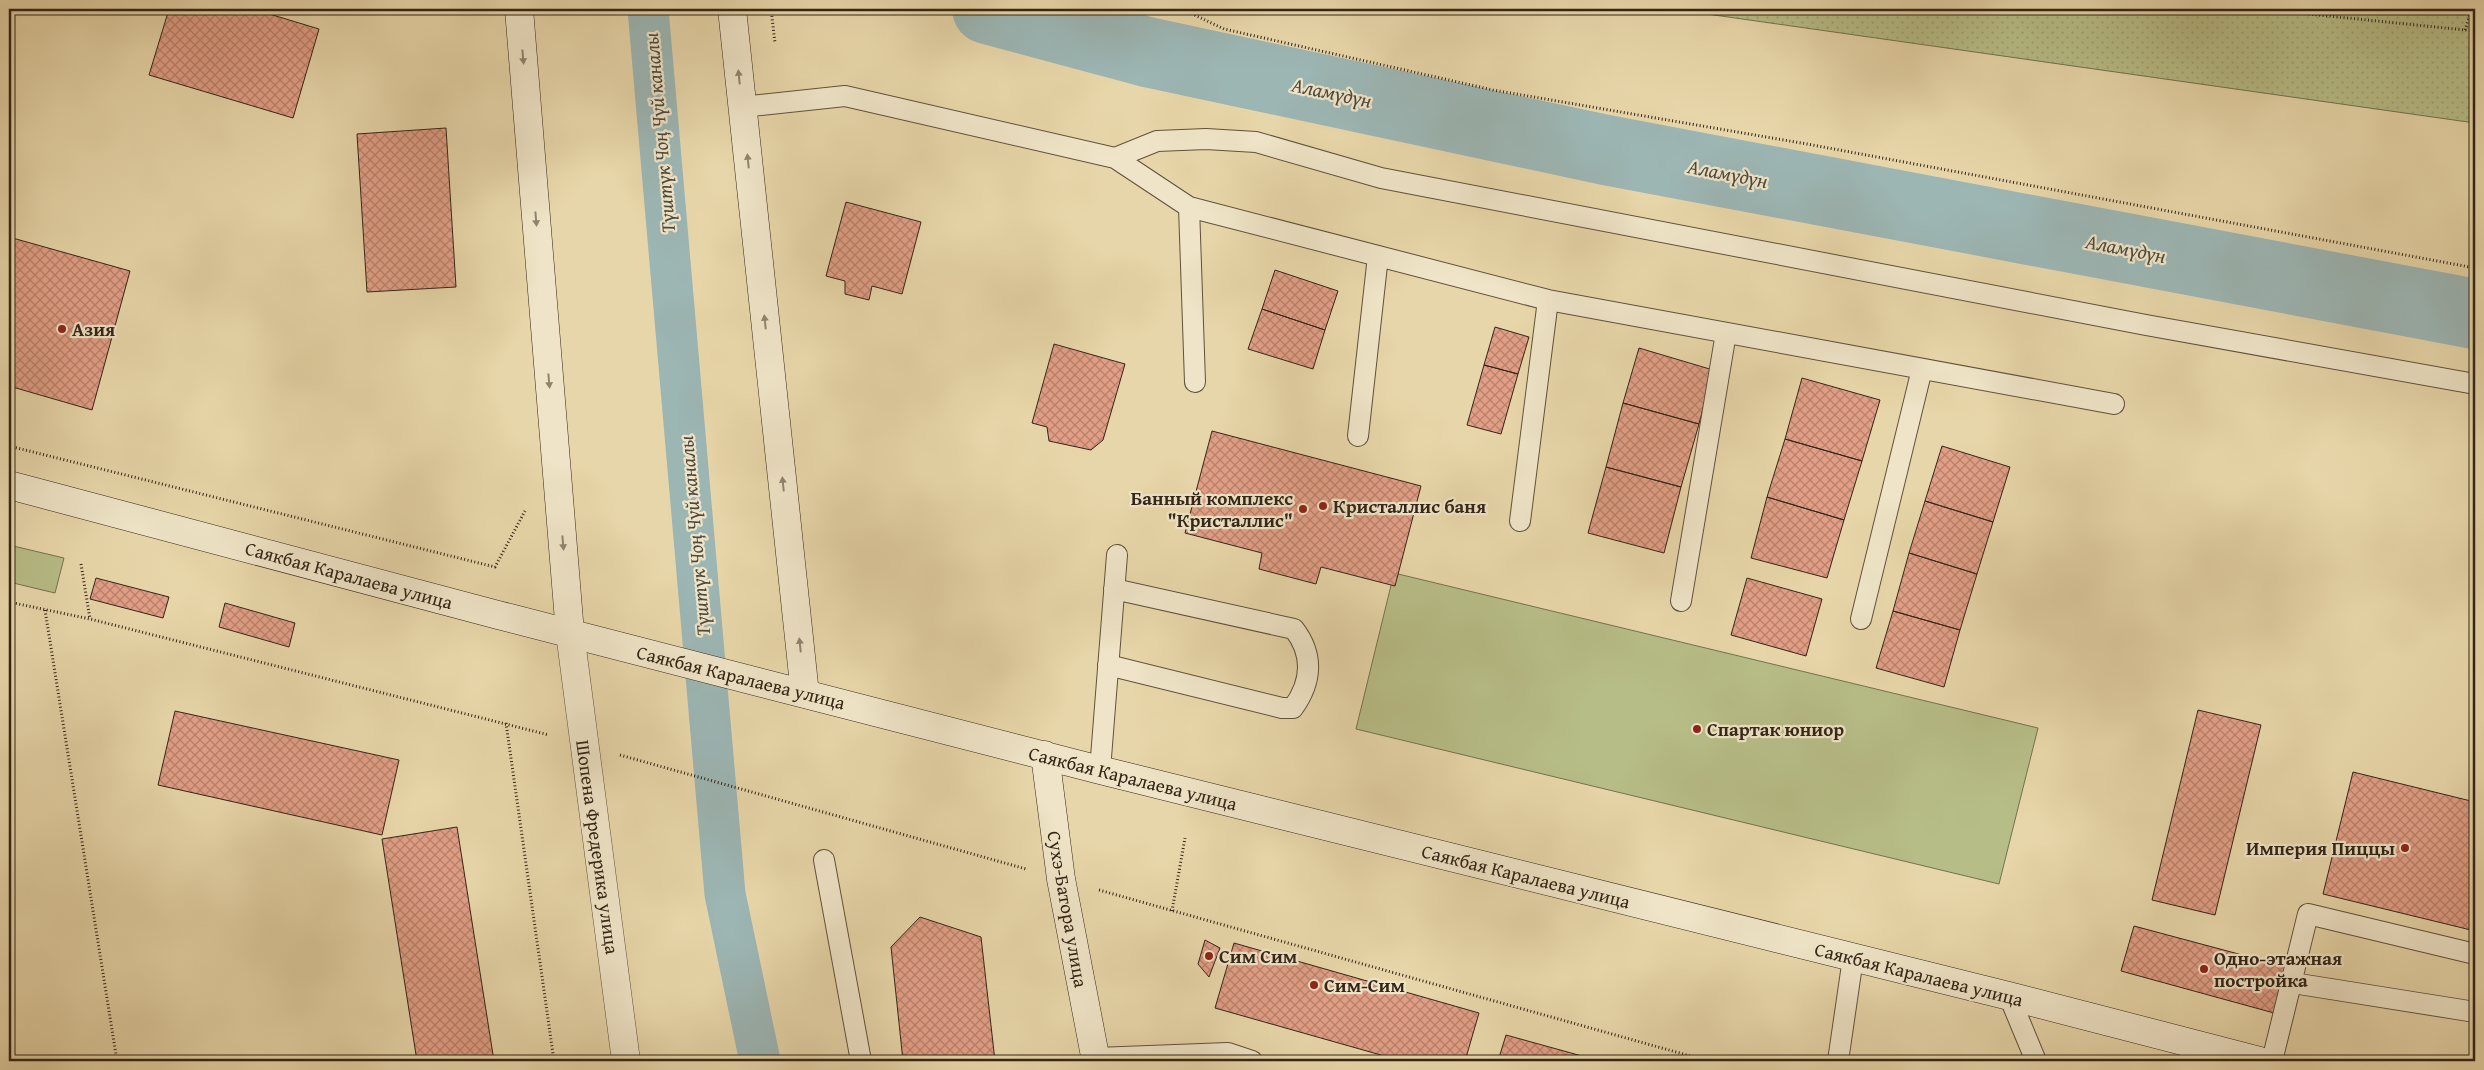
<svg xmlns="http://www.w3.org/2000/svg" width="2484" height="1070" viewBox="0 0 2484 1070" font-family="'Gentium Book Plus',serif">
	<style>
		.grass { fill: #b7bd87; stroke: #75714f }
		.garden { fill: url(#garden-dots); stroke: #75714f }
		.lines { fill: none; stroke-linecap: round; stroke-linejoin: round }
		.canal { stroke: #9cb6b4; stroke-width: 41 }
		.river { stroke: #9cb6b4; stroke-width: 70 }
		.building { fill: url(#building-cross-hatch); stroke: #332517 }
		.lane-casing { stroke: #60513c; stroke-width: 22 }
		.street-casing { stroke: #60513c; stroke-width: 29 }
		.secondary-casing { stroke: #332517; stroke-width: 29 }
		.path { stroke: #332517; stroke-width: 3; stroke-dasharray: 1 2.5; stroke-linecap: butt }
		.lane { stroke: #efe4c7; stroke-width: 20 }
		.street { stroke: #efe4c7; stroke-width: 28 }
		.secondary { stroke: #efe4c7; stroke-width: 28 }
		.oneway { fill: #91846f }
		.poi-dot { fill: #8f2418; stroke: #efe4c7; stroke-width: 2 }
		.labels { text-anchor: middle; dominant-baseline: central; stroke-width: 4.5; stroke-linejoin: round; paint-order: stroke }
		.poi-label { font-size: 19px; font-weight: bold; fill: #332517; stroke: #efe4c7; text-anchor: start }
		.street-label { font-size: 19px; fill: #332517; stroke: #efe4c7 }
		.water-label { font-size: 20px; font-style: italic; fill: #4d493e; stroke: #efe4c7 }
	</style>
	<defs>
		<pattern id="garden-dots" width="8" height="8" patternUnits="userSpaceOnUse" patternTransform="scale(1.25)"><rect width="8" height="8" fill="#b7bd87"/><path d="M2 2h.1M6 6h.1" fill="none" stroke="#9ea274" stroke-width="1.8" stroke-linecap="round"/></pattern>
		<pattern id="building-cross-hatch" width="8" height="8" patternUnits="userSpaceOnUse" patternTransform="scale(1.25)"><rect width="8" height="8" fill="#e29f86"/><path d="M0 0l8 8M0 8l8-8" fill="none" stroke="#b8816d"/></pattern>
	</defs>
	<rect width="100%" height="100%" fill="#e7d6a9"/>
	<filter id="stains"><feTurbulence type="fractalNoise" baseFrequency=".004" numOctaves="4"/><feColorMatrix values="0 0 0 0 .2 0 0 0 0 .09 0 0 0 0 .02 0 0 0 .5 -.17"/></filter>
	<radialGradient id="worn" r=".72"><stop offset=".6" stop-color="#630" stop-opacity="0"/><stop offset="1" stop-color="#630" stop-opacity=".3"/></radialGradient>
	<!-- grass -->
	<path class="grass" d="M9,545L64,558L55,593L9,582Z
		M1394,573L2038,728L1999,884L1356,729Z"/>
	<!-- garden -->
	<path class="garden" d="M1689,9H2475V123L1707,14Z"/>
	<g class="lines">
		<!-- canal -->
		<path class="canal" d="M648,9L725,894L760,1061"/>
		<!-- river -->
		<path class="river" d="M987,9L1147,52L1606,150L2475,314"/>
	</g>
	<!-- building -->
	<path class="building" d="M169,9H253L319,29L293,118L149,75Z
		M446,128L456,287L367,292L357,134Z
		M846,202L921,222L902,294L872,286L869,300L845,294V281L826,276Z
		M9,237L130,271L92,410L9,386Z
		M1275,270L1338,291L1325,330L1262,309Z
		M1262,309L1325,330L1313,369L1248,349Z
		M1495,327L1529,337L1518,374L1484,365Z
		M1054,344L1125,364L1103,440L1091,450L1049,441L1047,427L1032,423Z
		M1639,348L1713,370L1699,424L1623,403Z
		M1484,365L1518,374L1501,434L1467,425Z
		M1802,378L1880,400L1862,461L1785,439Z
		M1623,403L1699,424L1681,487L1606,467Z
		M1212,431L1421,486L1395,586L1321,567L1316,584L1259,569L1262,553L1185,533Z
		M1785,439L1862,461L1844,520L1767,497Z
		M1942,446L2010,467L1993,522L1925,501Z
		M1606,467L1681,487L1664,553L1588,533Z
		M1767,497L1844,520L1827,578L1751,558Z
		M1925,501L1993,522L1977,574L1909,553Z
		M1909,553L1977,574L1960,630L1893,611Z
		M96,578L169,597L163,618L90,599Z
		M1747,578L1822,599L1806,656L1731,635Z
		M225,603L295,623L289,647L219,627Z
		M1893,611L1960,630L1944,687L1876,668Z
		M2198,710L2261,725L2215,915L2152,900Z
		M175,711L399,760L382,835L158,785Z
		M2353,772L2475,802V931L2323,894Z
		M457,827L494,1061H417L382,839Z
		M920,917L981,937L995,1061H903L891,947Z
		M2134,926L2287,967L2274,1013L2121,971Z
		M1205,940L1220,948L1209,977L1198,964Z
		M1234,943L1479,1013L1465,1061H1402L1215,1008Z
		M1506,1035L1600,1061H1498Z"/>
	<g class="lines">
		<defs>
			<path id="lane" d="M742,107L845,96L1115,158L1189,207L1548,300L2114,404
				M1115,158L1157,141L1206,139L1256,142L1381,178L2146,325L2475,384
				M1189,207L1195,382
				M1358,436L1378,256
				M1520,521L1548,300
				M1681,601L1726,333
				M1861,619L1922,369
				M1108,665L1282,708H1293C1312,682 1314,655 1294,629L1114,589
				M1100,770L1117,555
				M824,860L861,1061
				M2293,983L2475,1012
				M2009,996L2036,1061
				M1096,1058L1228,1053L1252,1061
				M1838,1061L1853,958
				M2272,1061L2308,914L2475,954"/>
			<path id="street" d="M570,633L626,1061"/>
			<path id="secondary" d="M519,9L570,633
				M732,9L805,694
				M9,485L498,615L1100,770L2009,996L2260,1061
				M1045,755L1061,879L1096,1061"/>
		</defs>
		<!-- lane casing -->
		<use href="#lane" class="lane-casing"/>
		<!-- street casing -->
		<use href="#street" class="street-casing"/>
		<!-- secondary casing -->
		<use href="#secondary" class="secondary-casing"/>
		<!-- path -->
		<path class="path" d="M771,9L775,43
			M1182,9L1224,29L1493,90L1807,144L2475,268
			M2260,9L2475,31
			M2465,30L2472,9
			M9,446L495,567L525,511
			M81,564L90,619
			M9,602L90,619L549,735
			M45,610L117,1061
			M506,723L554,1061
			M620,755L1026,869
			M1099,890L1708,1061
			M1172,911L1185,838"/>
		<!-- lane -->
		<use href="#lane" class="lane"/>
		<!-- street -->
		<use href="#street" class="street"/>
		<!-- secondary -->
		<use href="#secondary" class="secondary"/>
	</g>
	<!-- one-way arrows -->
	<defs><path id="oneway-solid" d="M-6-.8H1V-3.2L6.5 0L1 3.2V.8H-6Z" transform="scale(1.25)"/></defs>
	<g class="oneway">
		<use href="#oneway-solid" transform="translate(523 57) rotate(85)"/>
		<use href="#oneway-solid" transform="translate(739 77) rotate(-96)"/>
		<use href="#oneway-solid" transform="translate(748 161) rotate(-96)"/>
		<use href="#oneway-solid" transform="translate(536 219) rotate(85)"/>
		<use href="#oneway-solid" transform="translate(765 322) rotate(-96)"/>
		<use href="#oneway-solid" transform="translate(549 381) rotate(85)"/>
		<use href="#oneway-solid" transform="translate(783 484) rotate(-96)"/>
		<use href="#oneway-solid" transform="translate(563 543) rotate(85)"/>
		<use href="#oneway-solid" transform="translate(800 645) rotate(-96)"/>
	</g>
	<!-- markers -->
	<g class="poi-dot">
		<circle cx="62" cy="329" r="5"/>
		<circle cx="1323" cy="506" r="5"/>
		<circle cx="1303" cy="509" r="5"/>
		<circle cx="1697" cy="729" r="5"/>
		<circle cx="2405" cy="848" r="5"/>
		<circle cx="1209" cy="956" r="5"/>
		<circle cx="2204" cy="969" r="5"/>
		<circle cx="1314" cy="985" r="5"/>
	</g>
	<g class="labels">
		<!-- poi labels -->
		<g class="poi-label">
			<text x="72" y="329">Азия</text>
			<text x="1293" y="498" text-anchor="end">Банный комплекс<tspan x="1293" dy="22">"Кристаллис"</tspan></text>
			<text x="1333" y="506">Кристаллис баня</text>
			<text x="1707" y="729">Спартак юниор</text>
			<text x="2395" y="848" text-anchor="end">Империя Пиццы</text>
			<text x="1219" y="956">Сим Сим</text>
			<text x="2214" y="958">Одно-этажная<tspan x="2214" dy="22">постройка</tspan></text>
			<text x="1324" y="985">Сим-Сим</text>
		</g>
		<!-- street labels -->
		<g class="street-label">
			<text transform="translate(349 575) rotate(15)">Саякбая Каралаева улица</text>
			<text transform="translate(741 677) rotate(14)">Саякбая Каралаева улица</text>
			<text transform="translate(1133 778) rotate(14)">Саякбая Каралаева улица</text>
			<text transform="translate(598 847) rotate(82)">Шопена Фредерика улица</text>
			<text transform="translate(1526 876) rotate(14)">Саякбая Каралаева улица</text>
			<text transform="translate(1068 909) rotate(80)">Сухэ-Батора улица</text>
			<text transform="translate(1919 974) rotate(14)">Саякбая Каралаева улица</text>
		</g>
		<!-- water labels -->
		<g class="water-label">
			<text transform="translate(1332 92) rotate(12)">Аламүдүн</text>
			<text transform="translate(659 133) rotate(-95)">Түштүк Чоң Чүй каналы</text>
			<text transform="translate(1728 173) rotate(11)">Аламүдүн</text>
			<text transform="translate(2126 248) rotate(11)">Аламүдүн</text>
			<text transform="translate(694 536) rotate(-95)">Түштүк Чоң Чүй каналы</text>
		</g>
	</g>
	<!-- margin -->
	<rect width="2484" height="1070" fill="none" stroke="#e7d6a9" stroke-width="30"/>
	<rect x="10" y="10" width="2464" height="1050" fill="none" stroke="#332517" stroke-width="2.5"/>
	<rect x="15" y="15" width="2454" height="1040" fill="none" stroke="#332517"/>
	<rect width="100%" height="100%" filter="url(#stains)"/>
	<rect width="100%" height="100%" fill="url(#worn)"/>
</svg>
